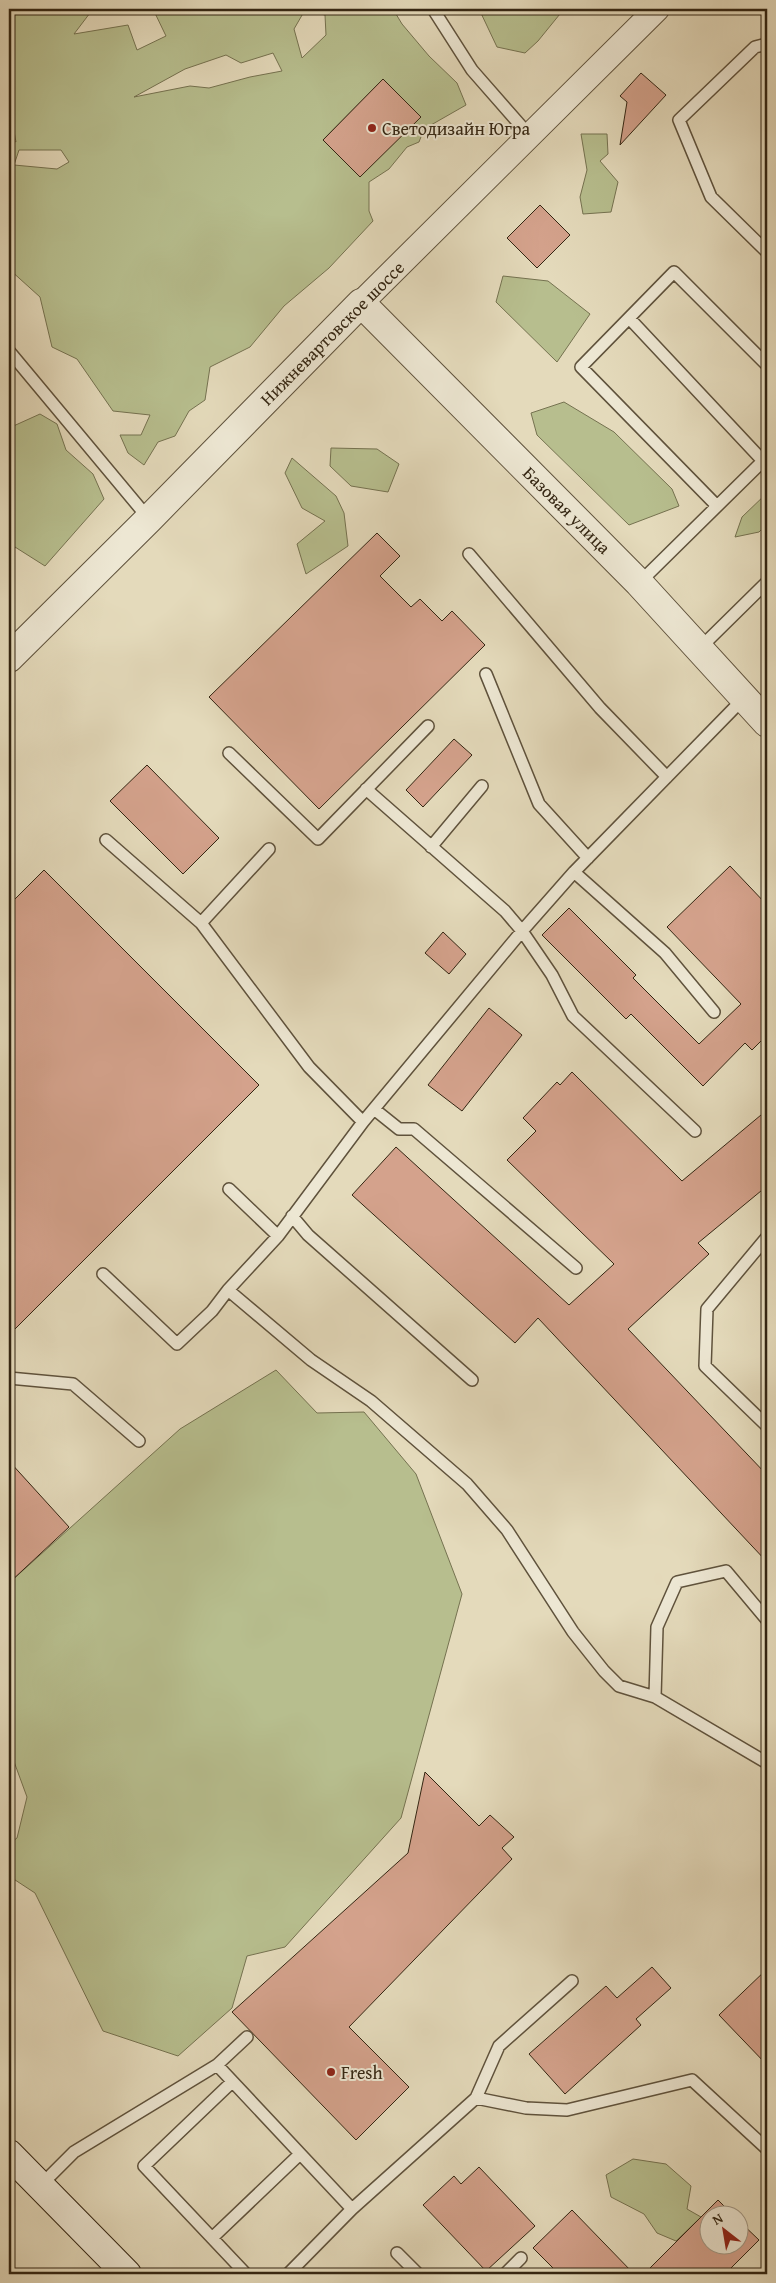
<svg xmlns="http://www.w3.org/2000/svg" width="776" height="2283" viewBox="0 0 776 2283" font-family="'Gentium Book Plus',serif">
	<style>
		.green { fill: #b7be8e; stroke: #757250; fill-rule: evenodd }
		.building { fill: #d4a28c; stroke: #332512 }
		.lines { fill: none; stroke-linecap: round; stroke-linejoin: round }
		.service-casing { stroke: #5f523c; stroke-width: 14 }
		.minor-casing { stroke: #5f523c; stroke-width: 26 }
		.tertiary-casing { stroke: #5f523c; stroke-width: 30 }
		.secondary-casing { stroke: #332512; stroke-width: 30 }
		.service { stroke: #ede7d3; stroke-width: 11 }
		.minor { stroke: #ede7d3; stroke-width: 24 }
		.tertiary { stroke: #ede7d3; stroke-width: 28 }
		.secondary { stroke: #ede7d3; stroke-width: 28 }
		.poi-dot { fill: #8f2418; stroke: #ede7d3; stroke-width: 2 }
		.labels { text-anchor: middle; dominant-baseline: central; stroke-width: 4; stroke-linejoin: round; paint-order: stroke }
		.poi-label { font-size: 18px; fill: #332512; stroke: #ede7d3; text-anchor: start }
		.street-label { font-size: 18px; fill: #332512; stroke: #ede7d3 }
	</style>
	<rect width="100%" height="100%" fill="#e4dabb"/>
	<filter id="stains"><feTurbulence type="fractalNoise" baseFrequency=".004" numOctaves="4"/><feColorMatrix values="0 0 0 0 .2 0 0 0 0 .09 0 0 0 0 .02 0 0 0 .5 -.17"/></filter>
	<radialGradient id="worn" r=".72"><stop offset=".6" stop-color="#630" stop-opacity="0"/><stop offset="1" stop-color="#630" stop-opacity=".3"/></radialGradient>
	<!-- green -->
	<path class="green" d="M9,9H93L74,34L128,25L137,50L166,36L153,9L188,11L190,9H393L402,24L429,56L457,83L466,105L424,129L419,142L407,147L389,169L369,182V211L373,221L329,268L284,306L250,347L210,367L205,400L189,411L175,436L158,442L144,465L128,453L120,435H141L150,415L113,411L77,359L52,347L40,297L9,269V138L16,142L9,105ZM305,10L325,15L326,35L302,58L294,29ZM273,53L282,71L250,77L209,88L190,86L134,97L185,69L226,55L241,63ZM383,79L420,117L360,177L323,140ZM19,150H61L69,162L57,169L14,165Z
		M479,9H564L538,41L525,53L497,47Z
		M581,134H607L608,154L600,161L618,182L611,212L583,214L580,197L587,170Z
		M503,276L548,281L590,314L557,362L496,302Z
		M564,402L614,432L672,489L679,506L629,525L537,435L531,413Z
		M40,414L57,424L66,450L93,474L104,499L45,566L15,547L9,570V428Z
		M331,448L377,449L399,464L388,492L351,486L330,466Z
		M292,458L336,496L344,513L348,546L306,574L297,544L325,521L302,508L285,473Z
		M767,493V524L759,532L735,537L742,517Z
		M276,1370L317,1413L364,1412L416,1474L462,1594L401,1818L285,1947L247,1956L232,2008L178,2056L103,2031L35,1893L9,1876V1844L17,1838L27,1797L9,1748V1583L180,1429Z
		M633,2159L666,2164L691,2186L687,2209L701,2217L676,2241L657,2233L644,2214L611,2197L606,2175Z"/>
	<!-- building -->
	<path class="building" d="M641,73L666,95L620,145L627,102L620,96Z
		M383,79L421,117L360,177L323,140Z
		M540,205L570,235L537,268L507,238Z
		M377,533L400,556L380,576L411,607L420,599L442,621L452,611L485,645L319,809L209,697Z
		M454,739L472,755L423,807L406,790Z
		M147,765L219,838L183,874L110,801Z
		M730,866L767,905V1035L752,1050L745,1043L703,1086L631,1014L626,1019L542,935L569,908L636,975L633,978L699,1044L741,1004L667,927Z
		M44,870L259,1085L9,1335V905Z
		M443,932L466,954L449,974L425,953Z
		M489,1008L522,1035L462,1111L428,1085Z
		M572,1072L682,1181L767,1110V1186L698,1243L709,1254L628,1329L767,1475V1562L538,1318L515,1343L352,1195L396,1147L569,1305L614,1264L507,1160L536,1131L523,1118L557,1082L560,1085Z
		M9,1461L69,1527L9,1583Z
		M425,1772L479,1826L490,1815L514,1837L502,1848L512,1859L349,2027L409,2087L356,2140L232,2012L408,1853Z
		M652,1967L671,1988L636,2019L641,2025L565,2094L529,2054L606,1986L617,1998Z
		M767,1969V2065L719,2015Z
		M479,2167L535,2226L486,2271L423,2205L454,2176L461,2184Z
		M718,2200L734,2216H708V2246H738V2220L759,2240L725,2274H644Z
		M572,2210L634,2274H559L533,2248Z"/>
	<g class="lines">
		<defs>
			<path id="service" d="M433,9L472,70L529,135
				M767,44L755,47L679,120L711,197L767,252
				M629,318L763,461
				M9,351L149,519
				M717,506L581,367L674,272L767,365
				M469,554L600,708L667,777
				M639,583L767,457
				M699,649L767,582
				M486,674L539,804L588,858
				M229,753L318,839L428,726
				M366,789L505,911L522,931L552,975L573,1016L695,1131
				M106,840L201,923L309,1067L363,1122
				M431,847L482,786
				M574,872L665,953L714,1012
				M201,923L269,849
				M374,1109L399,1129H414L576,1268
				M229,1189L278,1236
				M292,1216L308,1235L472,1380
				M767,1237L707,1309L705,1366L767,1426
				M103,1274L177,1344L212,1311L228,1290L278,1236L363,1122L522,931L574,872L743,699
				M228,1290L311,1360L371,1401L467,1484L507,1530L573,1632L604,1671L619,1686L655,1697
				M9,1378L73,1384L139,1441
				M767,1620L726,1571L677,1582L657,1627L655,1697L767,1763
				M217,2065L352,2209
				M232,2082L144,2166L246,2274
				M476,2098L526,2108L567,2110L692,2080L767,2149
				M41,2185L74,2152L217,2065L247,2037
				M212,2238L300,2154
				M397,2253L418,2274
				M288,2274L352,2209L476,2098L499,2046L572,1981
				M505,2274L521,2258"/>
			<path id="minor" d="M361,303L657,9"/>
			<path id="tertiary" d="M9,658L149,519L361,303L639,583L767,723"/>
			<path id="secondary" d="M9,2154L127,2274"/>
		</defs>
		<!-- service casing -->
		<use href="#service" class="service-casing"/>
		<!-- minor casing -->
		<use href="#minor" class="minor-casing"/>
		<!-- tertiary casing -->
		<use href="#tertiary" class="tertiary-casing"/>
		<!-- secondary casing -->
		<use href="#secondary" class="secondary-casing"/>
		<!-- service -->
		<use href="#service" class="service"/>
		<!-- minor -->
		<use href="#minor" class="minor"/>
		<!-- tertiary -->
		<use href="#tertiary" class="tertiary"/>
		<!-- secondary -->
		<use href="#secondary" class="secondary"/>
	</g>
	<!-- markers -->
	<g class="poi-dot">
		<circle cx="372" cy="128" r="5"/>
		<circle cx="331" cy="2072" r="5"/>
	</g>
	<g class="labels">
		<!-- poi labels -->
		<g class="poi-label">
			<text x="382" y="128">Светодизайн Югра</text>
			<text x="341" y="2072">Fresh</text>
		</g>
		<!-- street labels -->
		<g class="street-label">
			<text transform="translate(332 333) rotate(-45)">Нижневартовское шоссе</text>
			<text transform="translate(567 510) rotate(45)">Базовая улица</text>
		</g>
	</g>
	<!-- margin -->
	<rect width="776" height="2283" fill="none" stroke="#e4dabb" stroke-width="30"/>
	<rect x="10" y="10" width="756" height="2263" fill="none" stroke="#332512" stroke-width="2.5"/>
	<rect x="15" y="15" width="746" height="2253" fill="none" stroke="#332512"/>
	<!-- north arrow -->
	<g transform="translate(724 2230) rotate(329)"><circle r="24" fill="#ede7d3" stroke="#a39986"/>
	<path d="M0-4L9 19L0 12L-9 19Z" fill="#8f2418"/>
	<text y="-8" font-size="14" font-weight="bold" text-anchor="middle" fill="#332512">N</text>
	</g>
	<rect width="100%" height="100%" filter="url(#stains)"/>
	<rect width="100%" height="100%" fill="url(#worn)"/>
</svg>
